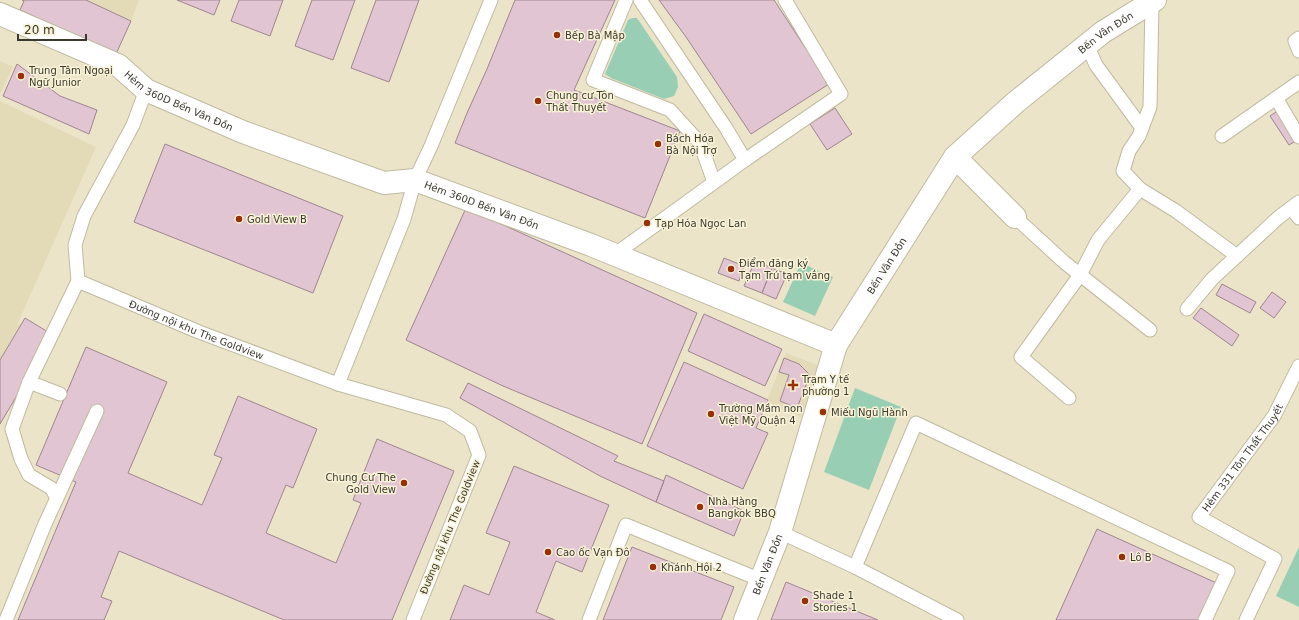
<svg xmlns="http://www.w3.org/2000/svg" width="1299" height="620" viewBox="0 0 1299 620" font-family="'DejaVu Sans',sans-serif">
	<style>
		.built { fill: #e3dbb8 }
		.green { fill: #98cfb4 }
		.building { fill: #e1c5d2; stroke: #9f8591 }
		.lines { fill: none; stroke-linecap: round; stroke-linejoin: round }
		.service-casing { stroke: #c0baa0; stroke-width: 15 }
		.minor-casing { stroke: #c0baa0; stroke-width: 24 }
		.secondary-casing { stroke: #c0baa0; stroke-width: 24 }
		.service { stroke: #fff; stroke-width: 13 }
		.minor { stroke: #fff; stroke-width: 22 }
		.secondary { stroke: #fff; stroke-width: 22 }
		.poi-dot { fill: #973108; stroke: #f8f2d6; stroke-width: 1.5 }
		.labels { text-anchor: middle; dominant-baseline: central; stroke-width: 3; stroke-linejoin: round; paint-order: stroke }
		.street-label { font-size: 10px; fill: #3b382e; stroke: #f8f2d6 }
		.poi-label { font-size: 10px; fill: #3b382e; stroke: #f8f2d6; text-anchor: start }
	</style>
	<rect width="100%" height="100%" fill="#ebe4c9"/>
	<!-- built -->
	<path class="built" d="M86,0H139L131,21Z
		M0,61L13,67L0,94Z
		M0,101L96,147L18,323L56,345L0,421Z
		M786,353L820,366L801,417L766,403Z"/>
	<!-- green -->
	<path class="green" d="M632,18H637L677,77L678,87L674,96L664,99L611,78L605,74L628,20Z
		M801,263L833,277L815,316L783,302Z
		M855,388L901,407L869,490L824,472Z
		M1299,547V607L1276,596Z"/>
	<!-- building -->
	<path class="building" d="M22,0H86L131,21L116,54L20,10L24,1Z
		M177,0H220L214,15Z
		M239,0H283L270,36L231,21Z
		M312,0H355L333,60L295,46Z
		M376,0H419L389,82L351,68Z
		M515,0H615L574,90L680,131L645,218L455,143L467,113L487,69Z
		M659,0H774L829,84L751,134L686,37Z
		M17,64L60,96L97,110L89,134L3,96Z
		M835,108L852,134L827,150L810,124Z
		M1279,110L1299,139L1289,145L1270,116Z
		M165,144L343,216L313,293L134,222Z
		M466,208L697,313L642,444L503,386L406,340Z
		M724,258L744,266L739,281L718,273Z
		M755,261L772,268L762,293L744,286Z
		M772,268L787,274L776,299L762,293Z
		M1222,284L1256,302L1250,313L1216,295Z
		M1272,292L1286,302L1274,318L1260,308Z
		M1201,308L1239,335L1232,346L1193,318Z
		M704,314L782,349L765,386L688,351Z
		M25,318L53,335L0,424V360Z
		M86,347L167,382L128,473L202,505L222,458L214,455L238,396L317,429L293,488L286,485L266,533L336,563L361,503L353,500L377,439L454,471L392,620H284L119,551L101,597L112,601L104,620H18L76,482L36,465Z
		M784,358L799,364L810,375L797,408L780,401L789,375L779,372Z
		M684,362L768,400L756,428L768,433L743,489L647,446Z
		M468,383L618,456L614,461L664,481L656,502L600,476L460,398Z
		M514,466L609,505L582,572L556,561L536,612L555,620H450L464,585L489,595L510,542L486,533Z
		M666,475L744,511L734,536L656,502Z
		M1097,529L1221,585L1204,620H1056Z
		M632,547L734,587L721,620H603Z
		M786,582L878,620H771Z"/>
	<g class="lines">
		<defs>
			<g id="service">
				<path d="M626,0L593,80L670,110L700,143L714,182"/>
				<path d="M640,0L726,128L745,160"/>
				<path d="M1152,2L1150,107L1139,136L1129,151L1123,171L1140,189L1176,211L1237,256"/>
				<path d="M1299,38L1295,41L1299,51"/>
				<path d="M1087,45L1096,65L1142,128"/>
				<path d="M1276,98L1299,137"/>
				<path d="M1222,136L1299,82"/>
				<path d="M1291,208L1299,218"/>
				<path d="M1015,217L1064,262L1150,330"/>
				<path d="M614,255L745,160L841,94L785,0"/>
				<path id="s1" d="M78,281L199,332L338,384L446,415L470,431L479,455L413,620"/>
				<path d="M1187,309L1212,279L1279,217L1299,202"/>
				<path d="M29,382L60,394"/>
				<path d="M338,384L404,219L415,180L431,146L491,0"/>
				<path d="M1069,398L1021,357L1080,275L1098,240L1140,189"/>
				<path d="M57,498L51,488L29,475L21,459L12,429L29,382L78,281L75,245L84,216L133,125L146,90"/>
				<path d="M780,532L855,567L957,620"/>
				<path d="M855,567L916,423L1228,571L1205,620"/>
				<path d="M6,620L45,524L97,411"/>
				<path d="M589,620L626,525L761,580"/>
				<path id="s2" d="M1246,620L1275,559L1199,517L1274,416L1299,366"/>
			</g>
			<g id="minor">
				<path id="s3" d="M0,14L118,65L146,90L243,132L384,183L415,180L591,245L836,345"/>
				<path d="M955,157L1015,217"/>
			</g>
			<g id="secondary">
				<path id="s4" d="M745,620L780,532L836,345L955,157L1016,102L1103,32L1155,0"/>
			</g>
		</defs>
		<!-- service casing -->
		<use href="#service" class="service-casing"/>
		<!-- minor casing -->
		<use href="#minor" class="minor-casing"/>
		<!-- secondary casing -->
		<use href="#secondary" class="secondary-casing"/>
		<!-- service -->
		<use href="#service" class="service"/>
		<!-- minor -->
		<use href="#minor" class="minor"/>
		<!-- secondary -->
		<use href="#secondary" class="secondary"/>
	</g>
	<!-- markers -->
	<g class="poi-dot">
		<circle cx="557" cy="35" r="4"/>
		<circle cx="21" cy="76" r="4"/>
		<circle cx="538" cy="101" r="4"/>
		<circle cx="658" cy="144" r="4"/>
		<circle cx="239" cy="219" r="4"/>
		<circle cx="647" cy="223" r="4"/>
		<circle cx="731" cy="269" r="4"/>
		<path d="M791 379h4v4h4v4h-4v4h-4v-4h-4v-4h4z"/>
		<circle cx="823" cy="412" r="4"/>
		<circle cx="711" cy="414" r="4"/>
		<circle cx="404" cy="483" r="4"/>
		<circle cx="700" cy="507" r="4"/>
		<circle cx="548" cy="552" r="4"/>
		<circle cx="1122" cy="557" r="4"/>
		<circle cx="653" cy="567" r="4"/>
		<circle cx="805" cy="601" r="4"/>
	</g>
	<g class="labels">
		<!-- street labels -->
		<g class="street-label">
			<text stroke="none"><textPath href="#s4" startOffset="708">Bến Vân Đồn</textPath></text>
			<text stroke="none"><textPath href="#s3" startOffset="200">Hẻm 360D Bến Vân Đồn</textPath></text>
			<text stroke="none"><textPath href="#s3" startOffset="524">Hẻm 360D Bến Vân Đồn</textPath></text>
			<text stroke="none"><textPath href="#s4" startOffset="384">Bến Vân Đồn</textPath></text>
			<text stroke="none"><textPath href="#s1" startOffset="128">Đường nội khu The Goldview</textPath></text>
			<text stroke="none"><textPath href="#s2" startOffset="228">Hẻm 331 Tôn Thất Thuyết</textPath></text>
			<text transform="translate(450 527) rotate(-68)">Đường nội khu The Goldview</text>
			<text stroke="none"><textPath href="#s4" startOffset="60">Bến Vân Đồn</textPath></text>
		</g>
		<!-- poi labels -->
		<g class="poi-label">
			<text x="565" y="35">Bếp Bà Mập</text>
			<text x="29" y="70">Trung Tâm Ngoại<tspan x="29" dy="12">Ngữ Junior</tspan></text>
			<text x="546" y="95">Chung cư Tôn<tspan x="546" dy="12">Thất Thuyết</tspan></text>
			<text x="666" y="138">Bách Hóa<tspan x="666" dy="12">Bà Nội Trợ</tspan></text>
			<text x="247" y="219">Gold View B</text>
			<text x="655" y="223">Tạp Hóa Ngọc Lan</text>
			<text x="739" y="263">Điểm đăng ký<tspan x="739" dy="12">Tạm Trú tạm vắng</tspan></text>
			<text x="802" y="379">Trạm Y tế<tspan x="802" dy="12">phường 1</tspan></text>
			<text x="719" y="408">Trường Mầm non<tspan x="719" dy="12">Việt Mỹ Quận 4</tspan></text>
			<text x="831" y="412">Miếu Ngũ Hành</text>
			<text x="396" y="477" text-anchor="end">Chung Cư The<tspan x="396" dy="12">Gold View</tspan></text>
			<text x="708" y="501">Nhà Hàng<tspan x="708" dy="12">Bangkok BBQ</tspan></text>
			<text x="556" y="552">Cao ốc Vạn Đô</text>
			<text x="1130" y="557">Lô B</text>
			<text x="661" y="567">Khánh Hội 2</text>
			<text x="813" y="595">Shade 1<tspan x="813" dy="12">Stories 1</tspan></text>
		</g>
	</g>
	<!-- scale -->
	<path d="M18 34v6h68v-6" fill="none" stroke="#3b382e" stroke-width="2"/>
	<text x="24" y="34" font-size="12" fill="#3b382e" stroke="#f8f2d6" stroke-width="3" paint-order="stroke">20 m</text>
</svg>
